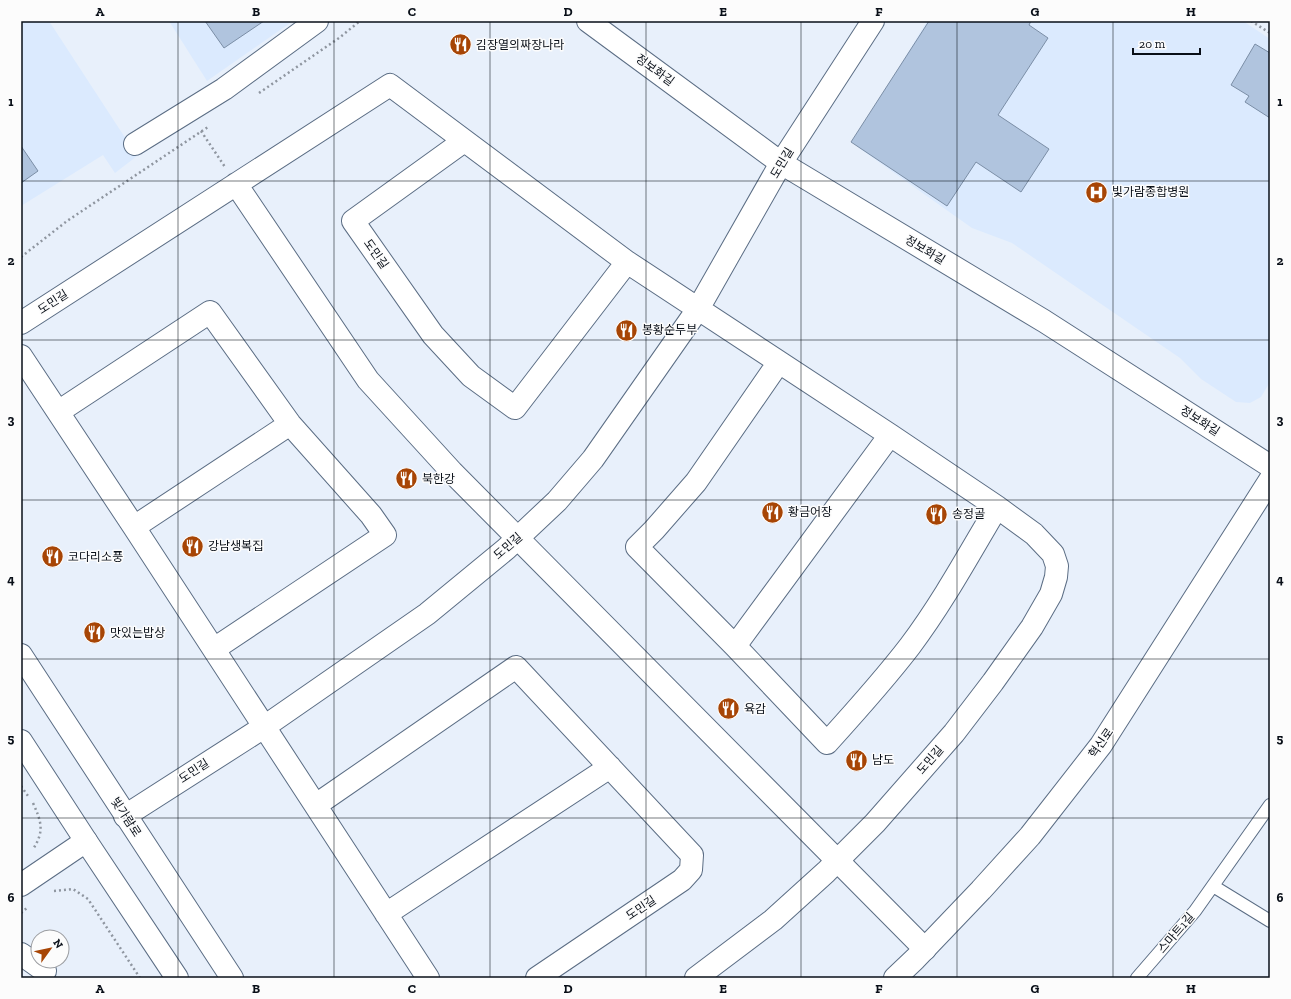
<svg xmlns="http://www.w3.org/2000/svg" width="1291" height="999" viewBox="0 0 1291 999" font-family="'Zilla Slab','Noto Sans KR',serif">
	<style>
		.built { fill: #dbeafe }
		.building { fill: #b0c4de; stroke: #7b8ea6 }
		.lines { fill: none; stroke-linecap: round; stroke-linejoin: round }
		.lane-casing { stroke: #5b6d84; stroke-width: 14 }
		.street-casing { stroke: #5b6d84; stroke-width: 24 }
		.secondary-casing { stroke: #5b6d84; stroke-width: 24 }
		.path { stroke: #8f96a0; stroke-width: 2.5; stroke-dasharray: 2 3; stroke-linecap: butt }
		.lane { stroke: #fff; stroke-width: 12 }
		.street { stroke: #fff; stroke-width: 22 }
		.secondary { stroke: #fff; stroke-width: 22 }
		.grid { fill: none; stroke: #090f18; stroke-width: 1; stroke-opacity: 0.55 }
		.labels { text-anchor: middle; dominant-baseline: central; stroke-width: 3; stroke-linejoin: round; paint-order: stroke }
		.poi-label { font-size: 12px; fill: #090f18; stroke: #fcfcfc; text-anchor: start }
		.street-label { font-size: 12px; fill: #090f18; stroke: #fcfcfc }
		.neatline { fill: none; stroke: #090f18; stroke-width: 1.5 }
		.grid-label { font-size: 13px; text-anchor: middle; font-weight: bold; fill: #090f18 }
	</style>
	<rect width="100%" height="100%" fill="#e8f0fb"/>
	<!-- built -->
	<path class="built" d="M21,21H49L137,156L115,173L103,155L21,206Z
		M169,21H293L207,81Z
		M927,21H1243L1270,39V382L1261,397L1250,403L1236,402L1201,379L1180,358L1012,243L972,228L859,148L857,137Z"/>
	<!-- building -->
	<path class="building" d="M205,21H264L224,48Z
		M929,21H1031L1029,25L1048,38L998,115L1049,149L1021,192L976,162L947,206L851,142Z
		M1255,44L1270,53V118L1245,102L1249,96L1231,85Z
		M21,146L38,171L21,183Z"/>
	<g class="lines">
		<defs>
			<path id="lane" d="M1213,886L1270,921
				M1137,978L1195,911L1270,805"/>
			<path id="street" d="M464,141L353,221L433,335L471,376L515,408L627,262
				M135,144L224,89L317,21
				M236,184L368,380L452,472L925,949
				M21,323L390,85L627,262L890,435L997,507L1034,534L1053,554L1057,566L1056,577L1051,594L1032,627L993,682L954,733L875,823L826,872L773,920L696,978
				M21,356L134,527L428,978
				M779,362L696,482L654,530L637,547L735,646L827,743C856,711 884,680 910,646C943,602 969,554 997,507
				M58,412L210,312L290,424L371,515L385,535L214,649
				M134,527L290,424
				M735,646L890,435
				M316,805L516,667L692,855L691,870L682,880L537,978
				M125,816L264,727L427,614L506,549L557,501L593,459L698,309L781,163L873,21
				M21,885L86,841
				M386,914L610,767
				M21,954L45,971"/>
			<path id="secondary" d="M588,21L781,163L1044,321L1270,466
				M21,655L232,978
				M21,741L86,841L177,978
				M895,978L915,959L981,890L1030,836L1101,745L1270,480"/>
		</defs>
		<!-- lane casing -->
		<use href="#lane" class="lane-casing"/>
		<!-- street casing -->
		<use href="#street" class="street-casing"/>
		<!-- secondary casing -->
		<use href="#secondary" class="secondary-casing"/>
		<!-- path -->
		<path class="path" d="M1251,21L1270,33
			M259,93L339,38L360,21
			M201,131L225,167
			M21,257L67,221L208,127
			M21,786L28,796
			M33,803C41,821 45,831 33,849
			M54,891L73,889L88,899L140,978
			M21,913L28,907"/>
		<!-- lane -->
		<use href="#lane" class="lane"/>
		<!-- street -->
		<use href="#street" class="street"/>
		<!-- secondary -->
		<use href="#secondary" class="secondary"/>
	</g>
	<!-- grid -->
	<path class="grid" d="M178,21V978M334,21V978M490,21V978M646,21V978M801,21V978M957,21V978M1113,21V978M21,181H1270M21,340H1270M21,500H1270M21,659H1270M21,818H1270"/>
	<!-- icons -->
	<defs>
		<symbol id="restaurant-disc" viewBox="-11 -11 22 22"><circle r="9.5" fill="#a74505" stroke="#fcfcfc"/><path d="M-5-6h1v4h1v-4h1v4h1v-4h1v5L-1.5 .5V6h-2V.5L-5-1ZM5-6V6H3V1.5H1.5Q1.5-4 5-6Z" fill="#fff"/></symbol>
		<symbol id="hospital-disc" viewBox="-11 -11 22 22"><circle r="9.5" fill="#a74505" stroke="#fcfcfc"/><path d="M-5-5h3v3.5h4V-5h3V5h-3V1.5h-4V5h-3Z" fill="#fff"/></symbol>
	</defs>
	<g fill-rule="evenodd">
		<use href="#restaurant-disc" x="448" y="32" width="25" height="25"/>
		<use href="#hospital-disc" x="1084" y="180" width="25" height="25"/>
		<use href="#restaurant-disc" x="614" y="318" width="25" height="25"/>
		<use href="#restaurant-disc" x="394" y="466" width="25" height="25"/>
		<use href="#restaurant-disc" x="760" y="500" width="25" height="25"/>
		<use href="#restaurant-disc" x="924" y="502" width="25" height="25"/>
		<use href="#restaurant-disc" x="180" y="534" width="25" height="25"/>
		<use href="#restaurant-disc" x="40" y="544" width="25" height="25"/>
		<use href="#restaurant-disc" x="82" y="620" width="25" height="25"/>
		<use href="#restaurant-disc" x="716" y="696" width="25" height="25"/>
		<use href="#restaurant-disc" x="844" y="748" width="25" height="25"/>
	</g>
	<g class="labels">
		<!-- poi labels -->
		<g class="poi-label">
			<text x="476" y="45">김장열의짜장나라</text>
			<text x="1112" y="192">빛가람종합병원</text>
			<text x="642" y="330">봉황순두부</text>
			<text x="422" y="479">북한강</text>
			<text x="788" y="512">황금어장</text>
			<text x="952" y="514">송정골</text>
			<text x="208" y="546">강남생복집</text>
			<text x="68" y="557">코다리소풍</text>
			<text x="110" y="633">맛있는밥상</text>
			<text x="744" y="709">육감</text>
			<text x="872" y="760">남도</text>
		</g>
		<!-- street labels -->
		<g class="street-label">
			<text transform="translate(655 70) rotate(36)">정보화길</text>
			<text transform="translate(782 163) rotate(-59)">도민길</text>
			<text transform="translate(925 250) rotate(31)">정보화길</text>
			<text transform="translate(376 254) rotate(55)">도민길</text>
			<text transform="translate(53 302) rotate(-33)">도민길</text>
			<text transform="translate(1200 421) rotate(33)">정보화길</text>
			<text transform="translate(508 546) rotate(-41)">도민길</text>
			<text transform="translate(1101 743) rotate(-55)">혁신로</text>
			<text transform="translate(930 760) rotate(-49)">도민길</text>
			<text transform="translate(194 771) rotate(-33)">도민길</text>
			<text transform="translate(126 817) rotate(57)">빛가람로</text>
			<text transform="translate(641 908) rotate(-34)">도민길</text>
			<text transform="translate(1176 933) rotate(-49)">스마트1길</text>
		</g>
	</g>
	<!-- border -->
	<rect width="1291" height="999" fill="none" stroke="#fcfcfc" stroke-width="44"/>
	<!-- north arrow -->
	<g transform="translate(50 949) rotate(57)"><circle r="19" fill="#fcfcfc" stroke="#9b9da1"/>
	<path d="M0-3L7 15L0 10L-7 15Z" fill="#a74505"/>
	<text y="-6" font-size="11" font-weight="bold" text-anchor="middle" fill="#090f18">N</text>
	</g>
	<!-- scale -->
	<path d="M1133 48v6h67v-6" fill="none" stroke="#090f18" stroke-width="2"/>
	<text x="1139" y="48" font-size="12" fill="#090f18" stroke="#fcfcfc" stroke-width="3" paint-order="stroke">20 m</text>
	<rect x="22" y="22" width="1247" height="955" class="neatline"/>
	<g class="grid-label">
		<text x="100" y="16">A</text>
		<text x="256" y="16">B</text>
		<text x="412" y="16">C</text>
		<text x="568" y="16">D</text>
		<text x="723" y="16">E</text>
		<text x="879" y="16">F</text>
		<text x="1035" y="16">G</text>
		<text x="1191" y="16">H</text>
		<text x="11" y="106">1</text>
		<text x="1280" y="106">1</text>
		<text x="11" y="265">2</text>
		<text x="1280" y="265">2</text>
		<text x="11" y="424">3</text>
		<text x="1280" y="424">3</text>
		<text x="11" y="584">4</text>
		<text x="1280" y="584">4</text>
		<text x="11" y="743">5</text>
		<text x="1280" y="743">5</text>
		<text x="11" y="902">6</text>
		<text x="1280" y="902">6</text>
		<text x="100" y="993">A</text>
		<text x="256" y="993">B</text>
		<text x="412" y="993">C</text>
		<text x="568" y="993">D</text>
		<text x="723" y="993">E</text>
		<text x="879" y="993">F</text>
		<text x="1035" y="993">G</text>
		<text x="1191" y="993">H</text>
	</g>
</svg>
